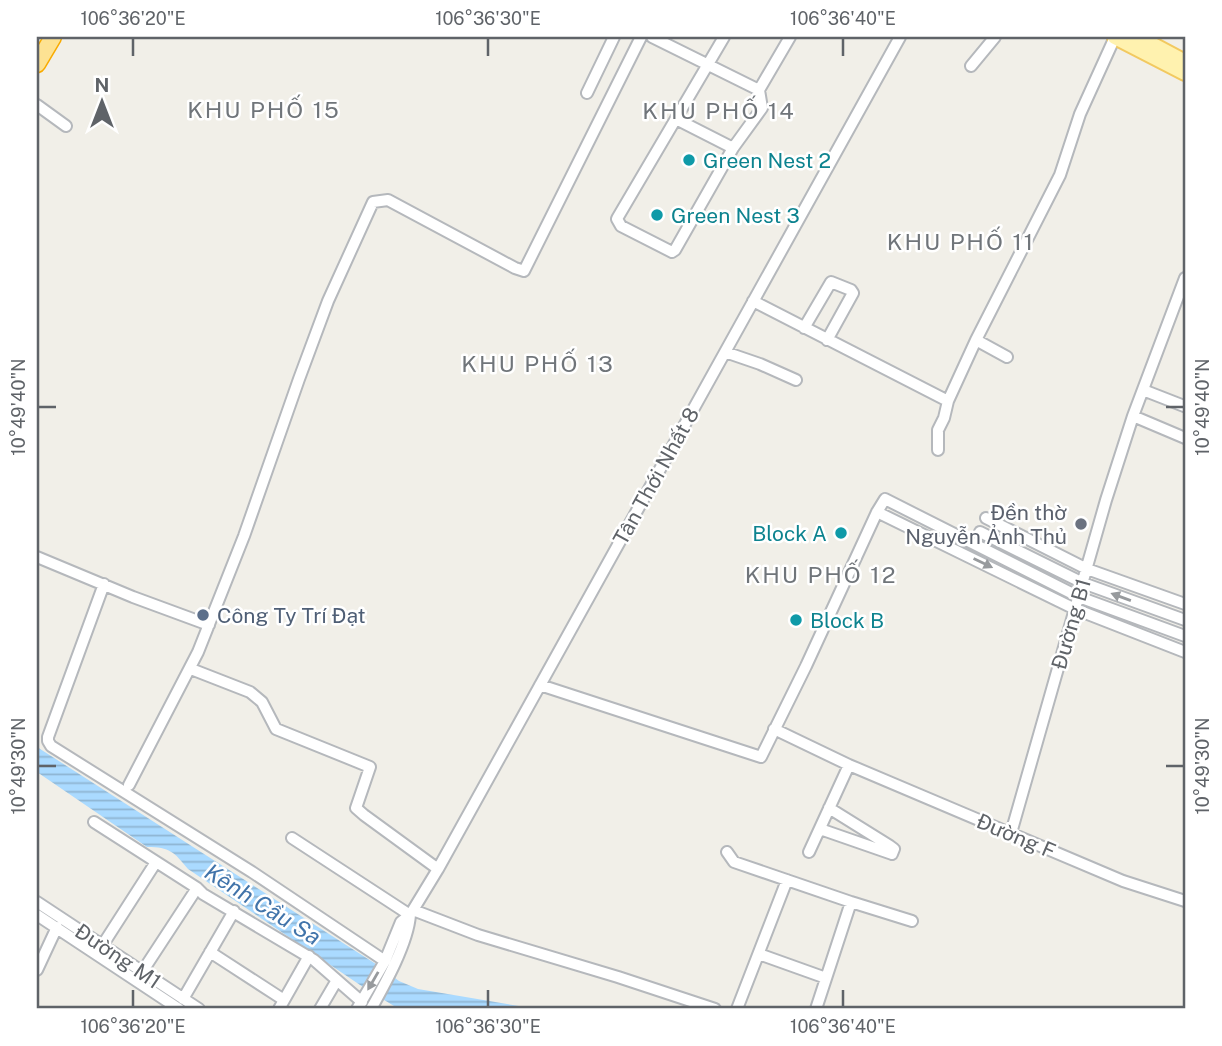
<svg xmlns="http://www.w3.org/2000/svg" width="1222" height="1046" viewBox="0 0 1222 1046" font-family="'Public Sans',sans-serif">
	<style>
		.water { fill: url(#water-rules) }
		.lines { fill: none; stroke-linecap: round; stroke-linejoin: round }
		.minor-casing { stroke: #b5b8bc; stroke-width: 14 }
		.major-casing { stroke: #f2c960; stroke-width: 18 }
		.highway-casing { stroke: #f9ab00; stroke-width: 19 }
		.minor { stroke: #fff; stroke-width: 10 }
		.major { stroke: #fff2af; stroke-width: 14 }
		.highway { stroke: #fde293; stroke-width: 16 }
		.oneway { fill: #979a9d }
		.ticks { fill: none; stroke: #5f6368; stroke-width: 2.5 }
		.culture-dot { fill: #0f9aa8; stroke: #fff; stroke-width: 2.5 }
		.worship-dot { fill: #6b7280; stroke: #fff; stroke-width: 2.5 }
		.service-dot { fill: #5c6f8a; stroke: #fff; stroke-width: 2.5 }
		.labels { text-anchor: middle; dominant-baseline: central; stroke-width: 5; stroke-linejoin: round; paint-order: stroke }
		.culture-label { font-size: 21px; fill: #0d838f; stroke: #fff; text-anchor: start }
		.street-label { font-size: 21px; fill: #5f6368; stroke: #fff }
		.worship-label { font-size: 21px; fill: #5b616d; stroke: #fff; text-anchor: end }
		.service-label { font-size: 21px; fill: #4e5e75; stroke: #fff; text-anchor: start }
		.neighbourhood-label { font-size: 23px; letter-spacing: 2px; fill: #70757a; stroke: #fff }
		.water-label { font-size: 23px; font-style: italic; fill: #4174aa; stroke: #fff }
		.neatline { fill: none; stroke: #5f6368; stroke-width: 2.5 }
		.ticks-label { font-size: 18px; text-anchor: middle; fill: #5f6368 }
	</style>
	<defs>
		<pattern id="water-rules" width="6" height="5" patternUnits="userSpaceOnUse" patternTransform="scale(1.75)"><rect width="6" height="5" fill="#aadaff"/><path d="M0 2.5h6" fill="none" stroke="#8eb4d2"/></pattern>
	</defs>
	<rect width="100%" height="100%" fill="#f1efe8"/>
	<!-- water -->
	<path class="water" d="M37,747L379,966L399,981L418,989L537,1009H399L366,989L188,869C174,852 170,847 147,847L37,772Z"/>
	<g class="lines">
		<defs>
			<path id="minor" d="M652,37L759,90L762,108L733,148L675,250L672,252L621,226L617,219L618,217L724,37
				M971,66L995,37
				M759,90L790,37
				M587,93L614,37
				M37,105L66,126
				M676,119L733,148
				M753,301L948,401
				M804,328L831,282L851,290L853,293L827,340
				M976,340L1007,357
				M725,352L760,364L796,380
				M1143,390L1184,406
				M1133,416L1185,438
				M938,450V430L944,418L948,401L976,340L1060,175L1080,114L1115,37
				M877,512L1075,609L1185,652
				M986,518L1087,569L1185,604
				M980,532L1083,583L1185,620
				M37,557L133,597L209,625
				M104,584L48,737V741L51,746L252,872L385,961
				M191,669L250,692L262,702L276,729L370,767L356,808L364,815L438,869
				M540,685L761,757L806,666L877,512L885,499L1079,597L1185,636
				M774,729L849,765L1123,881L1185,901
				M129,785L198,652L244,536L299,379L328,301L373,202L388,200L515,268L524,271L641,37
				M829,808L890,846L894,849L892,854
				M94,822L197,888L203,894L314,960L362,1002
				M820,829L892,854
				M1011,833L1106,500L1133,416L1185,278
				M292,838L410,915
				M727,852L734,862L851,902L912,921
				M809,852L849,765
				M37,902L199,1009
				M413,910L478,935L618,977L715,1009
				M37,915L179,1009
				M102,946L156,862
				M210,952L284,1000
				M759,954L826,978
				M37,970L57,927
				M142,972L197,888
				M183,999L234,911
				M279,1009L309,956
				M320,1009L337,980
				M357,1009L385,961L401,922L410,915L438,869L900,37
				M371,1009C385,984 408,943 410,915
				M737,1009L787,880
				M816,1009L851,902"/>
			<path id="major" d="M1115,37L1185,73
				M1138,37L1185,62"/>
			<path id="highway" d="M37,64L53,37"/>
		</defs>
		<!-- minor casing -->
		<use href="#minor" class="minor-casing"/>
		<!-- major casing -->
		<use href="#major" class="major-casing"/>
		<!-- highway casing -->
		<use href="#highway" class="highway-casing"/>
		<!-- minor -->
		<use href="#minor" class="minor"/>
		<!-- major -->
		<use href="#major" class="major"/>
		<!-- highway -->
		<use href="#highway" class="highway"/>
	</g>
	<!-- one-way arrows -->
	<defs><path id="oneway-solid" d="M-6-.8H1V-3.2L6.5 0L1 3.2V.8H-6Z" transform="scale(1.75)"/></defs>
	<g class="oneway">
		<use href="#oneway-solid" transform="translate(983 563) rotate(26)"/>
		<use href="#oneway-solid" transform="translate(1121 597) rotate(-160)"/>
		<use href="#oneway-solid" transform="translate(373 981) rotate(120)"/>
	</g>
	<!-- ticks -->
	<path class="ticks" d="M133,38V56M488,38V56M843,38V56M38,407H56M1166,407H1184M38,766H56M1166,766H1184M133,990V1007M488,990V1007M843,990V1007"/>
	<!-- markers -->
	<g class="culture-dot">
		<circle cx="689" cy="160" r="7"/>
		<circle cx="657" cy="215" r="7"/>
		<circle cx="841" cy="533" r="7"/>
		<circle cx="796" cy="620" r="7"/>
	</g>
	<circle class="worship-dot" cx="1081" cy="524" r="7"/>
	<circle class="service-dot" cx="203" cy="615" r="7"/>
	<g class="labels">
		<!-- culture labels -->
		<g class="culture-label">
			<text x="703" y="160">Green Nest 2</text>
			<text x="671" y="215">Green Nest 3</text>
			<text x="827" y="533" text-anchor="end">Block A</text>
			<text x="810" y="620">Block B</text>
		</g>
		<!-- street labels -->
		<g class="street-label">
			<text transform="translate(656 476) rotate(-61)">Tân Thới Nhất 8</text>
			<text transform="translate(1071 624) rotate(-74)">Đường B1</text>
			<text transform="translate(1016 836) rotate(23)">Đường F</text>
			<text transform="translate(118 956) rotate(34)">Đường M1</text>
		</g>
		<!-- worship labels -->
		<g class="worship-label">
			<text x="1067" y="512">Đền thờ<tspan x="1067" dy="24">Nguyễn Ảnh Thủ</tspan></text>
		</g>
		<!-- service labels -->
		<g class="service-label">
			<text x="217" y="615">Công Ty Trí Đạt</text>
		</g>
		<!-- neighbourhood labels -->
		<g class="neighbourhood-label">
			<text x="264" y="109">KHU PHỐ 15</text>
			<text x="719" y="110">KHU PHỐ 14</text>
			<text x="961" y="241">KHU PHỐ 11</text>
			<text x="538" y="363">KHU PHỐ 13</text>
			<text x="821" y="574">KHU PHỐ 12</text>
		</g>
		<!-- water labels -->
		<g class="water-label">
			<text transform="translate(263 904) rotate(32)">Kênh Cầu Sa</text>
		</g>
	</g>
	<!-- border -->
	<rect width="1222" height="1046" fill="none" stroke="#ffffff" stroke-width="77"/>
	<!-- north arrow -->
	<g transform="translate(102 102)" stroke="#ffffff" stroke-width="5" paint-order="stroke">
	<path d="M0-5L12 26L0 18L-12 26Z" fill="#5f6368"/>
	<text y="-10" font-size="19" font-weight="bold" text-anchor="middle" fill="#5f6368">N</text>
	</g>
	<rect x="38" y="38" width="1146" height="969" class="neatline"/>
	<g class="ticks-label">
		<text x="133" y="25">106°36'20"E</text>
		<text x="488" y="25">106°36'30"E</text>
		<text x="843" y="25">106°36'40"E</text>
		<text transform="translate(19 407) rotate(-90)" y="6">10°49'40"N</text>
		<text transform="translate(1203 407) rotate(-90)" y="6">10°49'40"N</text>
		<text transform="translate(19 766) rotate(-90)" y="6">10°49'30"N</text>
		<text transform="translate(1203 766) rotate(-90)" y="6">10°49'30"N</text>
		<text x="133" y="1033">106°36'20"E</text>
		<text x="488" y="1033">106°36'30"E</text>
		<text x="843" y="1033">106°36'40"E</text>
	</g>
</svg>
